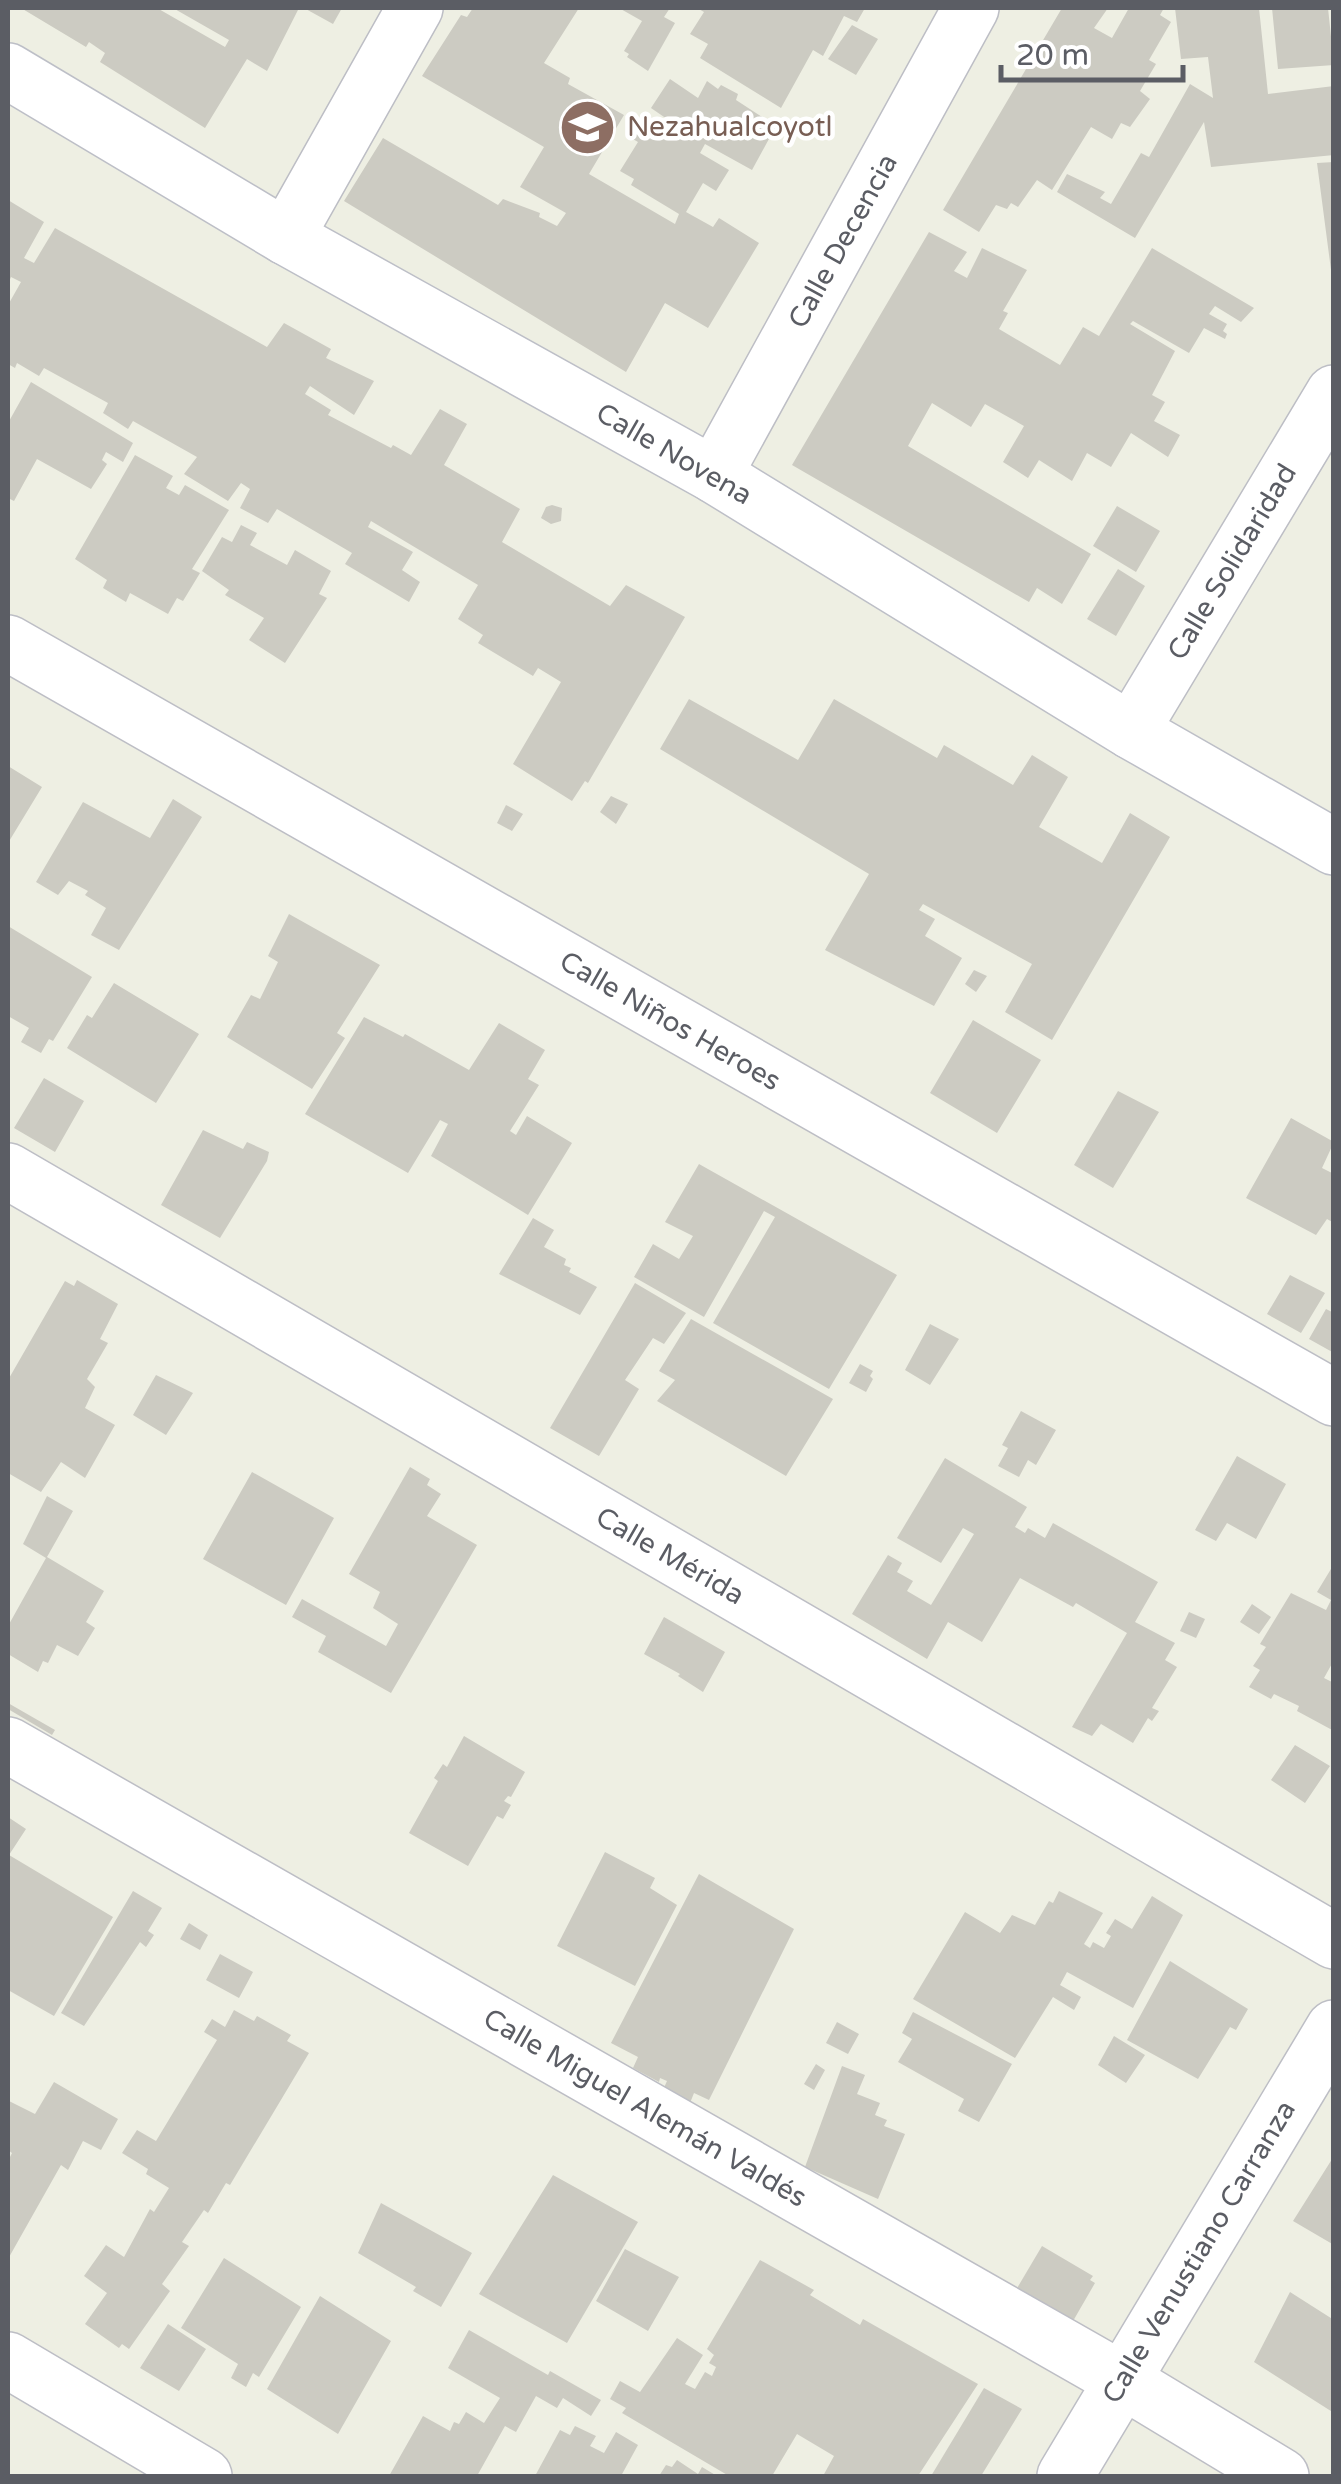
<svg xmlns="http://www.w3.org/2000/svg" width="1341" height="2484" viewBox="0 0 1341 2484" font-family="'Varela Round',sans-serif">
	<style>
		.building { fill: #cccbc2 }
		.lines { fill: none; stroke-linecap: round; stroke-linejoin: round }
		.street-casing { stroke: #bdbec5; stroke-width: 58 }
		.secondary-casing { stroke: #bdbfc7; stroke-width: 58 }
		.street { stroke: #fff; stroke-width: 55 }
		.secondary { stroke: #fff; stroke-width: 55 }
		.labels { text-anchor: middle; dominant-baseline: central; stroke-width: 9; stroke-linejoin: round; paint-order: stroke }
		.education-label { font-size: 28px; fill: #785e54; stroke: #fff; text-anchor: start }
		.street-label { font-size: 28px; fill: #5b5d64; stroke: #fff }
	</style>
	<rect width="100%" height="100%" fill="#eeefe3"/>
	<!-- building -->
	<path class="building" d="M21,8H157L225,47L229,40L173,8H299L267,71L247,59L205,128L100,62L105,53L89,42L86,47Z
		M304,8H342L333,24Z
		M473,8H579L544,63L570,78L568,84L624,115L589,174L675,224L679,214L631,185L634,179L620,171L638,142L626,135L637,117L660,130L667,119L651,108L670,79L698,98L707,81L718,89L721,85L738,94L736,100L776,126L752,170L705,144L700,153L729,170L716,191L703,183L686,212L713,227L719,218L759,243L708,328L665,303L626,372L344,201L383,138L498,205L503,199L540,213L539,217L557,226L564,216L566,213L520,187L544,147L422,76L461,15L467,17Z
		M619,8H670L664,17L675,23L648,71L627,57L629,54L624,51L642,21Z
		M697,8H865L857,22L844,16L823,56L813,50L781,108L700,58L708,44L690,34L704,12Z
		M1062,8H1108L1094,28L1112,38L1129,8H1164L1160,15L1171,22L1149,60L1156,64L1140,91L1150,99L1130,127L1121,123L1112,139L1091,127L1052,190L1037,180L1018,207L1011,203L1007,209L996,205L979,232L943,210Z
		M1175,8H1259L1268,94L1334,86V155L1211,167L1204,122L1135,238L1057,192L1067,174L1105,192L1100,198L1111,204L1141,153L1149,157L1190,84L1213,98L1208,57L1181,59Z
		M1272,8H1328L1334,65L1278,69Z
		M852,25L878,39L856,75L828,59Z
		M1334,162V270H1331L1317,163Z
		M8,200L44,222L24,258L34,263L55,228L267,347L284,323L331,349L326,358L374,381L354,415L310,386L305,394L331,410L328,415L391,448L393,445L411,455L440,409L467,424L444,465L520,509L502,542L610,606L626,585L685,617L588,783L585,781L572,801L513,764L561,682L538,668L533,676L478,643L483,635L458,619L478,585L371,521L368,527L413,552L402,570L420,582L409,602L345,564L352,553L277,509L268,523L240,508L250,489L241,483L228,501L184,474L197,457L133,421L128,429L103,413L108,403L44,368L39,376L17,363L15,368L8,364V305L21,282L11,277L8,284Z
		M929,232L967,252L954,271L967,278L982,248L1027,270L1003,311L1008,313L999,329L1060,365L1083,327L1099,336L1152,248L1254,308L1241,322L1215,306L1209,314L1227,324L1223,331L1227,334L1225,339L1204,328L1189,353L1133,321L1130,324L1175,351L1152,395L1165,402L1154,421L1180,435L1168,457L1131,433L1111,467L1087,453L1072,481L1039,460L1028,478L1003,462L1024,426L985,404L971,427L932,403L908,446L1091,554L1062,604L1037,588L1029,602L792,465Z
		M31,382L133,443L123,462L106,452L102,460L107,464L91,489L37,459L14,501L8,498V423Z
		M135,455L173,476L166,488L179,495L185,485L229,510L192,569L200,573L183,601L177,598L168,614L130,593L126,602L103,588L107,580L75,559Z
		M552,505L562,508L561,521L551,524L541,518L546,507Z
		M1117,506L1160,531L1136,572L1093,546Z
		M241,525L257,533L250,545L287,565L295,550L331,571L319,594L327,598L285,663L249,640L264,618L225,595L229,590L202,571L222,537L232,542Z
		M1118,569L1145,586L1116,636L1087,619Z
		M689,699L798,760L834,699L937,758L944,745L1013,785L1032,755L1068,777L1039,827L1102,863L1130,813L1170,837L1052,1040L1005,1012L1032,964L923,904L919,910L935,919L925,936L962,958L934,1006L825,950L869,874L660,749Z
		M8,766L42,787L8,843Z
		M611,796L628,804L616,824L600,812Z
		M173,799L202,817L119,950L91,935L106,908L85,895L88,891L69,881L58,895L36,882L83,802L150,838Z
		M506,805L523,814L512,831L497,823Z
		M289,914L380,965L337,1033L345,1038L312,1089L227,1037L251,995L260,999L278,962L268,956Z
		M8,926L92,977L53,1041L49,1039L41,1053L21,1042L29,1028L8,1016Z
		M974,970L987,976L976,992L965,984Z
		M114,983L199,1034L156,1103L67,1048L87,1015L92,1018Z
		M364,1017L403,1037L405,1034L469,1070L499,1023L545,1050L528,1079L539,1085L510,1131L516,1135L527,1116L572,1143L528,1215L431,1156L448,1124L440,1120L408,1173L305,1114Z
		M973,1020L1041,1060L997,1133L930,1093Z
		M44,1078L84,1101L55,1152L14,1128Z
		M1118,1091L1159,1112L1113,1188L1074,1165Z
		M1291,1118L1334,1142L1322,1168L1334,1174V1223L1327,1219L1316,1235L1246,1198Z
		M203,1130L243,1149L247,1142L269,1152L267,1161L220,1238L161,1205Z
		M699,1164L897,1275L829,1389L713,1323L775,1217L764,1211L704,1317L634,1277L653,1244L679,1259L693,1236L665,1222Z
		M533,1218L554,1230L544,1247L566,1259L564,1265L571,1268L569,1272L597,1287L580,1315L499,1274Z
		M1290,1275L1325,1293L1301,1333L1267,1314Z
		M77,1280L118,1304L100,1339L108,1343L87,1379L95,1387L85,1408L115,1425L85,1478L61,1462L41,1492L8,1473V1380L65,1281L74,1286Z
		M635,1283L686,1313L664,1344L653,1338L625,1380L639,1389L599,1456L550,1428Z
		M1326,1309L1334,1313V1353L1309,1339Z
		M691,1319L833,1399L786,1476L657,1401L675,1380L659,1371Z
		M930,1324L959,1339L930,1385L905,1370Z
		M860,1364L873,1371L870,1376L873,1379L866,1392L849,1383Z
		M156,1375L193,1393L166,1435L133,1415Z
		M1021,1411L1056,1430L1036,1465L1028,1460L1019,1477L998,1466L1008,1448L1002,1445Z
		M1237,1456L1286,1484L1256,1539L1227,1523L1216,1541L1195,1530Z
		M945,1458L1027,1507L1015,1527L1025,1533L1028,1528L1045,1538L1053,1523L1158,1582L1135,1622L1175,1643L1165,1660L1177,1667L1152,1708L1159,1711L1152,1721L1148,1718L1133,1743L1101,1724L1092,1736L1072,1727L1127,1633L1076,1603L1073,1607L1020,1578L982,1642L948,1622L927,1659L852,1614L888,1555L902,1563L897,1572L913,1581L907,1591L931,1605L974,1534L963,1528L941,1563L897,1538Z
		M410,1467L430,1479L427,1485L441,1494L427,1516L477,1545L391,1693L318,1652L326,1636L292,1617L302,1599L386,1646L398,1624L373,1608L380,1592L349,1574Z
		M252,1472L334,1518L286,1605L203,1559Z
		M47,1496L73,1511L47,1557L104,1591L86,1622L95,1628L78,1656L57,1645L48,1663L43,1661L38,1672L8,1654V1626L46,1558L23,1544Z
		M1334,1564V1660L1324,1678L1334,1683V1731L1297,1711L1299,1706L1274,1694L1271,1699L1249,1687L1260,1670L1253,1666L1266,1647L1260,1644L1291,1593L1326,1610L1331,1600L1317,1592Z
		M1252,1604L1271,1617L1259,1634L1240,1622Z
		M1189,1612L1205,1619L1196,1638L1180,1631Z
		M664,1617L725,1652L703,1692L678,1676L680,1674L644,1654Z
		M8,1703L55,1730L52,1735L8,1709Z
		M464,1736L525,1772L511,1797L508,1796L504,1801L511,1805L503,1819L497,1816L468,1866L409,1833L438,1781L434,1778L443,1764L447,1767Z
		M1295,1745L1330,1766L1305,1803L1271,1780Z
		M8,1817L26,1829L9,1855L113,1917L54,2016L8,1990Z
		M605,1852L655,1878L650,1888L677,1905L635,1986L557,1946Z
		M699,1874L794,1929L709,2100L694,2093L688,2108L662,2092L667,2081L660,2078L659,2082L633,2068L638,2057L611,2043Z
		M133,1891L162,1908L148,1931L154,1935L146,1947L140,1942L84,2026L61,2013Z
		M1059,1891L1103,1913L1084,1944L1090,1948L1093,1942L1104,1948L1111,1936L1106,1933L1115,1919L1132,1929L1152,1896L1183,1915L1133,2008L1067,1972L1060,1985L1081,1997L1074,2010L1053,1997L1015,2058L913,1999L965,1912L1000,1933L1012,1915L1035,1925L1049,1901L1053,1903Z
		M189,1923L208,1935L200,1950L180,1939Z
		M220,1954L253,1972L239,1998L206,1980Z
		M1170,1961L1248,2009L1236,2030L1230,2027L1198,2079L1127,2040Z
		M234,2010L254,2021L257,2016L291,2035L287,2041L309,2053L230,2185L226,2183L208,2213L204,2210L182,2242L189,2246L162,2284L170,2291L129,2349L122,2344L119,2348L85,2324L107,2293L84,2276L106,2245L124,2257L150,2209L154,2212L169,2188L146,2174L148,2169L122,2153L137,2130L156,2141L217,2040L204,2032L212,2019L225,2027Z
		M913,2012L1012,2064L979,2122L958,2111L964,2099L898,2062L912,2039L902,2033Z
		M837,2022L859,2034L848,2054L826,2043Z
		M1114,2036L1145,2055L1126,2083L1098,2065Z
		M816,2064L825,2070L814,2090L804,2084Z
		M842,2066L865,2075L857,2094L880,2103L875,2115L887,2120L884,2126L905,2134L878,2199L805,2167Z
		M54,2082L118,2119L101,2150L83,2141L68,2170L61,2165L8,2259V2161L12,2153L8,2150V2104L9,2101L35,2114Z
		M1334,2156V2245L1293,2221Z
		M553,2175L638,2222L567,2343L479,2294Z
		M381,2203L472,2253L441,2307L413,2291L416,2287L358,2253Z
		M1042,2246L1093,2276L1090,2280L1095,2283L1069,2328L1013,2295Z
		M625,2249L679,2277L648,2331L596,2301Z
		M224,2258L301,2307L259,2377L253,2373L246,2387L231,2378L238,2364L181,2328Z
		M760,2260L814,2290L810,2295L860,2325L863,2319L978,2384L918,2476H823L834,2456L797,2434L772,2476H729L622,2413L626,2408L610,2399L620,2381L640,2392L677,2338L703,2355L685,2384L695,2389L705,2372L712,2376L716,2367L709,2363L714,2355L707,2349Z
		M1290,2292L1334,2320V2413L1254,2362Z
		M320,2296L391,2341L338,2434L267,2389Z
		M168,2324L206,2349L179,2391L140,2368Z
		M469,2330L548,2375L550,2371L601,2400L591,2416L563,2398L557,2408L536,2396L516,2432L505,2426L477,2476H389L423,2416L450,2431L454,2422L459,2424L466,2412L484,2423L500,2398L448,2368Z
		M984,2388L1022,2409L981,2476H931Z
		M575,2426L596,2436L590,2446L604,2453L616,2432L638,2445L621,2476H535L560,2430L570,2435Z
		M677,2460L698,2474L702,2467L717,2476H659L666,2465L672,2467Z"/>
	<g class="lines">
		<defs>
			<path id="street" d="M286,237L415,8
				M714,475L971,8
				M8,643L1334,1398
				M1131,731L1334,393
				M8,1171L1334,1941
				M8,1745L1122,2380L1281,2476
				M8,2360L204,2476
				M1065,2476L1334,2028"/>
			<path id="secondary" d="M8,71L286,237L714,475L1131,731L1334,847"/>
		</defs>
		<!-- street casing -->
		<use href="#street" class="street-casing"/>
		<!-- secondary casing -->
		<use href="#secondary" class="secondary-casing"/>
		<!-- street -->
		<use href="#street" class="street"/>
		<!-- secondary -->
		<use href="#secondary" class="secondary"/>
	</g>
	<!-- icons -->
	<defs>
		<symbol id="school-disc" viewBox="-11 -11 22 22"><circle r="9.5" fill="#8d6e63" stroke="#fff"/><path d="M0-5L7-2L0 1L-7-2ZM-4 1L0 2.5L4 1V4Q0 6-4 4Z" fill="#fff"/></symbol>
	</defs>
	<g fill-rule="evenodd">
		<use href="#school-disc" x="556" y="96" width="63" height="63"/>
	</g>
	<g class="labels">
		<!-- education labels -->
		<g class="education-label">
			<text x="627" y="127">Nezahualcoyotl</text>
		</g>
		<!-- street labels -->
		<g class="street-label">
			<text transform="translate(843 241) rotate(-61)">Calle Decencia</text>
			<text transform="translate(674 454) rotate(30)">Calle Novena</text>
			<text transform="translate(1232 562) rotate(-59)">Calle Solidaridad</text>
			<text transform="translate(670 1021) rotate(30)">Calle Niños Heroes</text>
			<text transform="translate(670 1556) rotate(30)">Calle Mérida</text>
			<text transform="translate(645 2108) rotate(30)">Calle Miguel Alemán Valdés</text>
			<text transform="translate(1199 2252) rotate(-59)">Calle Venustiano Carranza</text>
		</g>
	</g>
	<!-- border -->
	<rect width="1341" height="2484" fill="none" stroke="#5b5d64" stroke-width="20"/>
	<!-- scale -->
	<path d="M1001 65v15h182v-15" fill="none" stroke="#5b5d64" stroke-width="5"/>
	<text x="1016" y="65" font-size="30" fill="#5b5d64" stroke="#ffffff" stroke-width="8" paint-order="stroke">20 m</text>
</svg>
